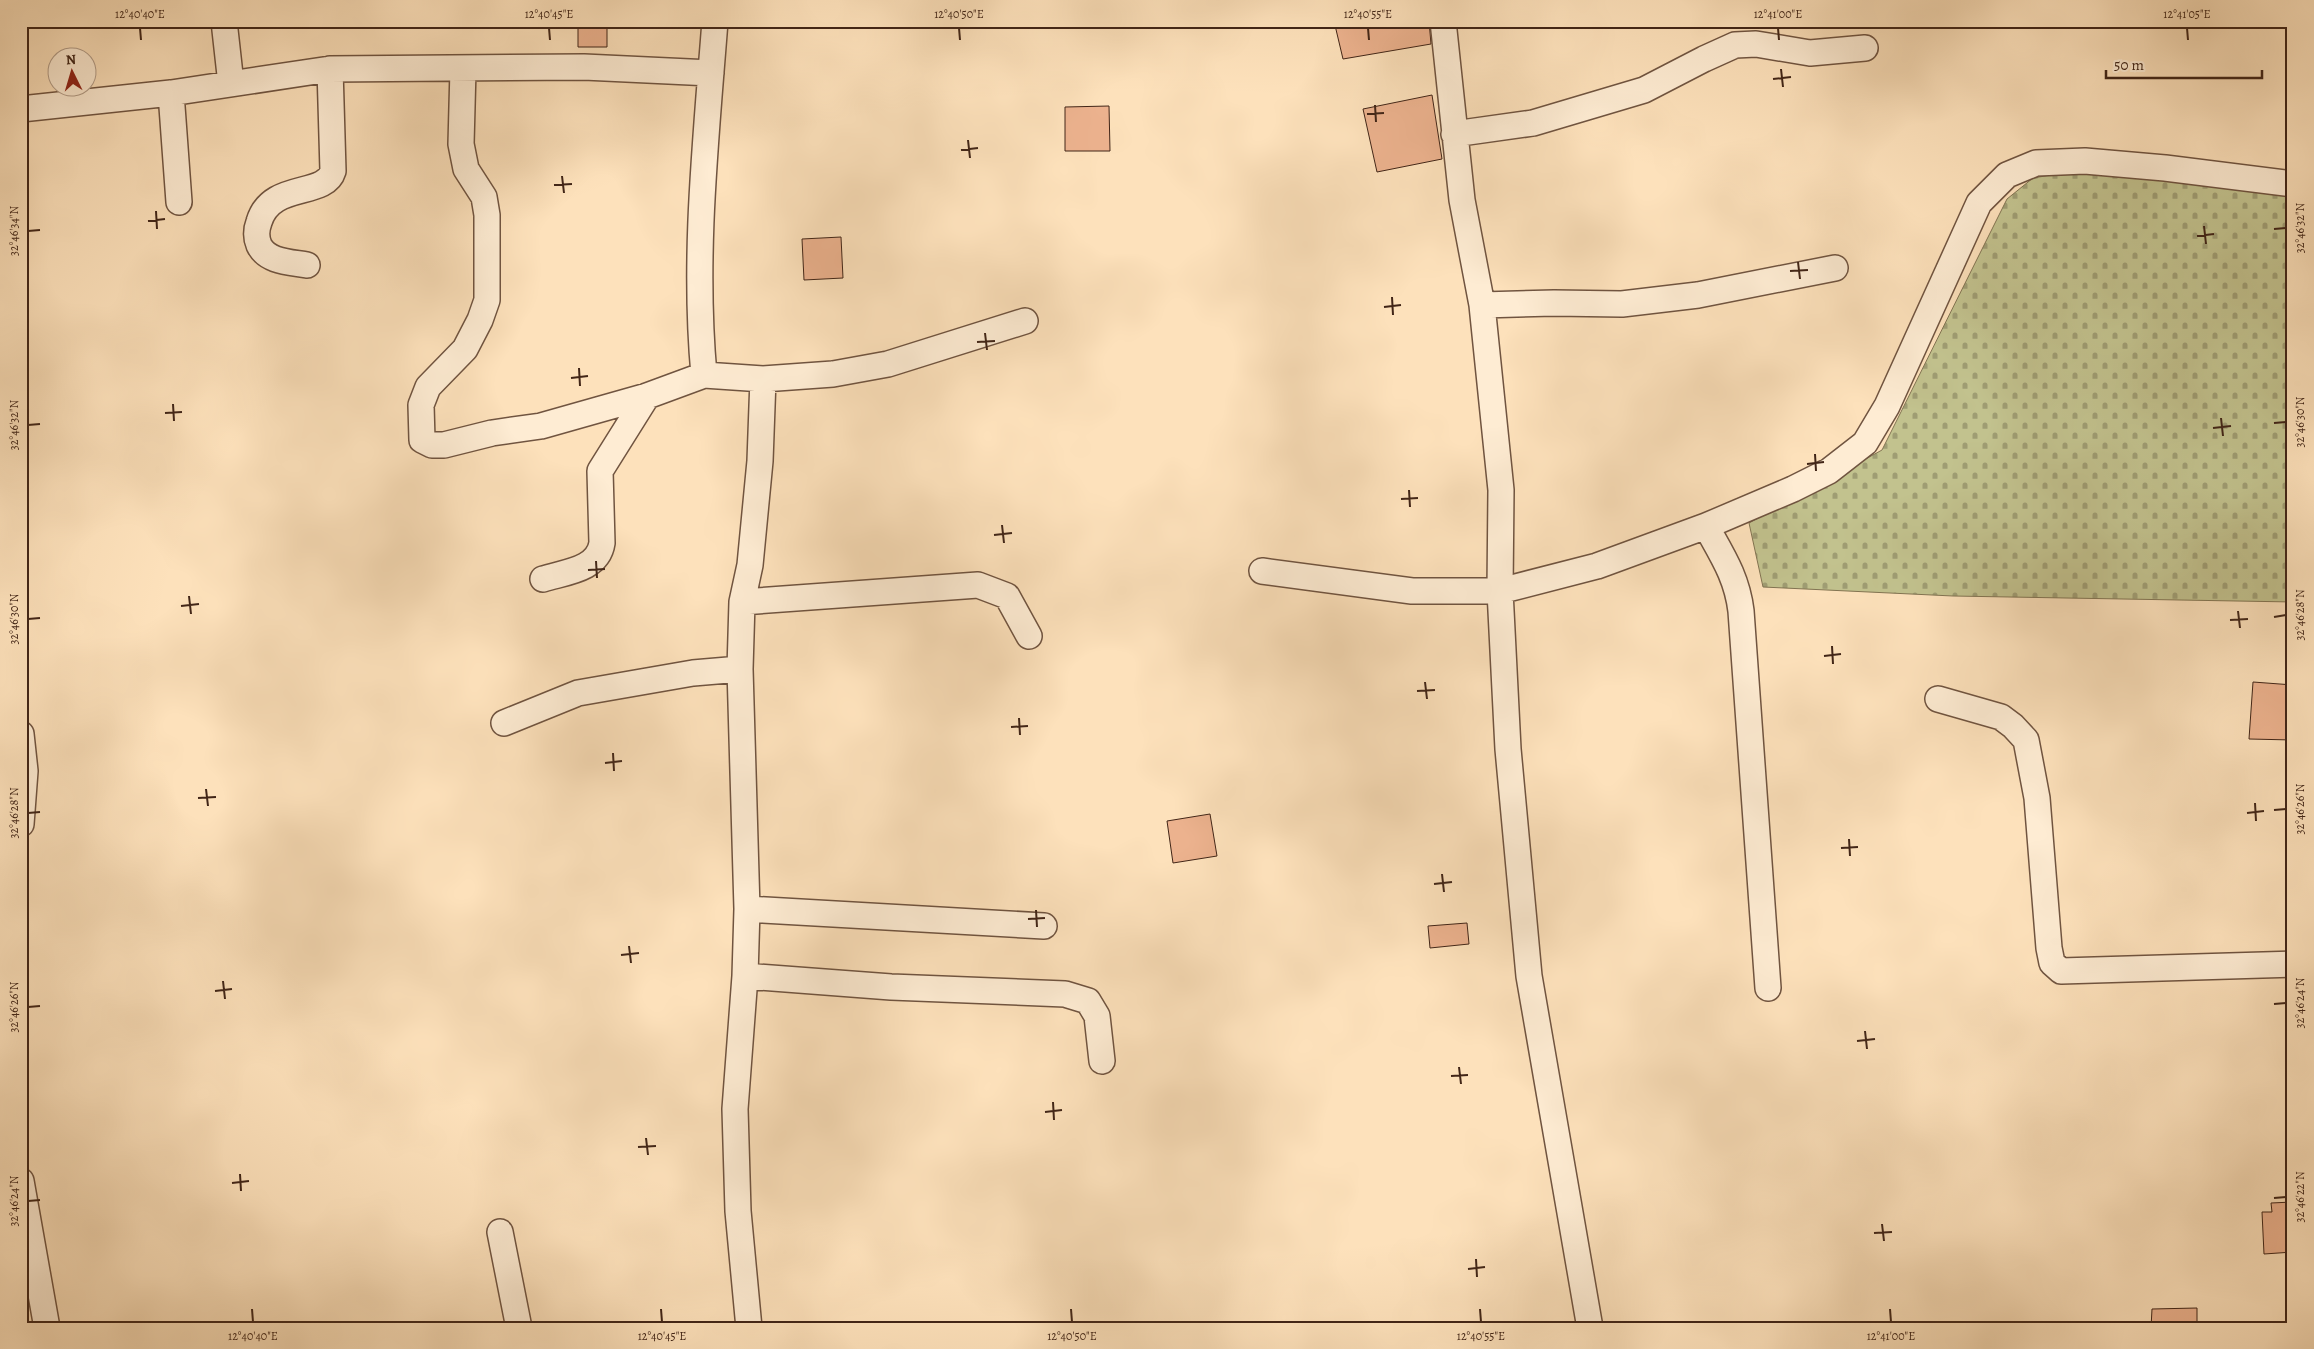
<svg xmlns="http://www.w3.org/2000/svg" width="2314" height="1349" viewBox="0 0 2314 1349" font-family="Alegreya,serif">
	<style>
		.cemetery { fill: url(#cemetery-stones); stroke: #827452 }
		.building { fill: #ecb28e; stroke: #412517 }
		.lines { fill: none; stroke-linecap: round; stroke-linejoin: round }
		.minor-casing { stroke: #705440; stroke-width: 28 }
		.minor { stroke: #feecd3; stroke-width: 25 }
		.ticks { fill: none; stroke: #412517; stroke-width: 2 }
		.neatline { fill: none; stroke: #412517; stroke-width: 2 }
		.ticks-label { font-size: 12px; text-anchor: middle; fill: #412517 }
	</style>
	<defs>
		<pattern id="cemetery-stones" width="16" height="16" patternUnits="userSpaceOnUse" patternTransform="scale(1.25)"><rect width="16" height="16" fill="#c2c28e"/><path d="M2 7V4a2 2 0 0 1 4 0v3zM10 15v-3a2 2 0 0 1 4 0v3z" fill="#9f9d73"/></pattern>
	</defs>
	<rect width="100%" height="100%" fill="#fde1bb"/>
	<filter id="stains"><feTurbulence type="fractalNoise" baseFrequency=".004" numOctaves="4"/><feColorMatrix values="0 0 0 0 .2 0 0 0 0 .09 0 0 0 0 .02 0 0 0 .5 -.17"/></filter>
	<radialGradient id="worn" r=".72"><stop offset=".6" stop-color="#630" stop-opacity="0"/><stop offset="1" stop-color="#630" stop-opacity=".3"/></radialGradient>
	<!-- cemetery -->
	<path class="cemetery" d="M2063,173C2140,172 2216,185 2293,197V602L1953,596L1763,587L1749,523L1882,450L2007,199L2033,178Z"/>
	<!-- building -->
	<path class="building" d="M578,21H607V47H578Z
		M1334,21H1429L1431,44L1343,59Z
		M1432,95L1442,159L1377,172L1363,109Z
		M1109,106L1110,151H1065V107Z
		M841,237L843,278L804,280L802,239Z
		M2253,682L2293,685V740L2249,739Z
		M1210,814L1217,856L1173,863L1167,821Z
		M1467,923L1469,944L1430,948L1428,926Z
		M2293,1202V1252L2264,1254L2262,1212H2272L2271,1203Z
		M2197,1308V1328H2151L2152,1309Z"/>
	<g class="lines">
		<defs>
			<path id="minor" d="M224,21L231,84
				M715,21C706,139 693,257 704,375L763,379L760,461L750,565L742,602L740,669L747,909L745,976L735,1109L738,1211L749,1328
				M1443,21L1462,200L1482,305L1501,490L1500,591L1508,749L1529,976L1590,1328
				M463,69L461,144L466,169L484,197L487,215V300L480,320L465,349L428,387L421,405L422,440L432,445H444L492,433L541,426L647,396L704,375
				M171,93L179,202
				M21,109L171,93L330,69L584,67L711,73
				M1454,134L1533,123L1644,90L1704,59L1735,45L1756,44L1810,53L1865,48
				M307,265C290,262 267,262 259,245C256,238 256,230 259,222C271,181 325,198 333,171L330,69
				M1482,305L1554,303L1622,304L1698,295L1835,268
				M763,379L833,374L888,364L1025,321
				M1706,526C1722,555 1737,577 1741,611L1768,988
				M1262,571L1412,591H1500L1597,566L1706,526L1793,489L1829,471L1865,443L1887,406L1979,203L2007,175L2036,163L2085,161L2165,168L2293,184
				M543,579C565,572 598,570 602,543L600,471L647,396
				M742,602L978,585L1007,596L1029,636
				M1938,699L2001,717L2013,726L2026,740L2037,798L2049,948L2052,963L2061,971L2293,964
				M504,723L578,693L693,673L740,669
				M21,734L25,771L21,824
				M747,909L1044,926
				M745,976L891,987L1065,994L1088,1001L1097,1016L1102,1061
				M21,1181L47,1328
				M500,1232L519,1328"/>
		</defs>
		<!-- minor casing -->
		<use href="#minor" class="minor-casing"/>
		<!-- minor -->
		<use href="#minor" class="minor"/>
	</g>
	<!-- ticks -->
	<path class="ticks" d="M140,28L141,40M549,28L550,40M959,28L960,40M1368,28L1369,40M1778,28L1779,40M2187,28L2188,40M1781,69L1783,87M1773,79L1791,77M1375,105L1376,122M1367,114L1384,113M968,140L970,158M961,150L978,148M562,176L564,193M554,185L572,184M156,211L157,229M148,221L165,219M2204,226L2206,244M2274,229L2286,228M28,231L40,230M2197,236L2214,234M1798,262L1800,279M1790,271L1808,270M1392,297L1393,315M1384,307L1401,305M985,333L987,350M977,342L995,341M579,368L580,386M571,378L588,376M173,404L174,421M165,413L182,412M2221,418L2223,436M2274,423L2286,422M28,425L40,424M2213,428L2231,426M1815,454L1816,471M1807,464L1824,462M1409,490L1410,507M1401,499L1418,498M1002,525L1004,543M994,535L1012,533M596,561L597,578M588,570L605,569M189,596L191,614M181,606L199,604M2238,611L2240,628M2274,617L2286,615M28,619L40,618M2230,620L2248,619M1832,646L1833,664M1824,656L1841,654M1425,682L1427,699M1417,691L1435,690M1019,718L1020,735M1011,727L1028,726M613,753L614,771M605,763L622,761M206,789L208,806M198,798L216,797M2255,803L2256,821M2274,810L2286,809M28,813L40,812M2247,813L2264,811M1849,839L1850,856M1841,848L1858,847M1442,874L1444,892M1434,884L1452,882M1036,910L1037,927M1028,919L1045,918M629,946L631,963M621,955L639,953M223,981L225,999M215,991L232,989M2274,1004L2286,1003M28,1007L40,1006M1865,1031L1867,1049M1857,1041L1875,1039M1459,1067L1461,1084M1451,1076L1468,1075M1053,1102L1054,1120M1045,1112L1062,1110M646,1138L648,1155M638,1147L656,1146M240,1174L241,1191M232,1183L249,1181M2274,1198L2286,1197M28,1201L40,1200M1882,1224L1884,1241M1874,1233L1892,1232M1476,1259L1477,1277M1468,1269L1485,1267M252,1309L253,1322M661,1309L662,1322M1071,1309L1072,1322M1480,1309L1481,1322M1890,1309L1891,1322"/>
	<!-- margin -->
	<rect width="2314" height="1349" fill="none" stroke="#fde1bb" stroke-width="55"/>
	<!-- north arrow -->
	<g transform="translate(72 72) rotate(355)"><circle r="24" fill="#feecd3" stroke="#b29c88"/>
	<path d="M0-4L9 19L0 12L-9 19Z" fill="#8f2418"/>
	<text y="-8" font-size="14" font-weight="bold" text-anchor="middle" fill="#412517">N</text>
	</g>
	<!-- scale -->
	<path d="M2106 70v8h156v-8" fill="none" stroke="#412517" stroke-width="2.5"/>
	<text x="2114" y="70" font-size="15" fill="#412517" stroke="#feecd3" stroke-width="4" paint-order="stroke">50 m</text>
	<rect x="28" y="28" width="2258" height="1294" class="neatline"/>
	<g class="ticks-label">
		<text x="140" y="18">12°40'40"E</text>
		<text x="549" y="18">12°40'45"E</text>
		<text x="959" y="18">12°40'50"E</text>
		<text x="1368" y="18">12°40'55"E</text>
		<text x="1778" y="18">12°41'00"E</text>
		<text x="2187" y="18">12°41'05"E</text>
		<text transform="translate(2300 228) rotate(-90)" y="4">32°46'32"N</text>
		<text transform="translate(14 231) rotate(-90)" y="4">32°46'34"N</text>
		<text transform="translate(2300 422) rotate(-90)" y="4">32°46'30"N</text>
		<text transform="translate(14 425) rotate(-90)" y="4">32°46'32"N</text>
		<text transform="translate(2300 615) rotate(-90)" y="4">32°46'28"N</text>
		<text transform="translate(14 619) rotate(-90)" y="4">32°46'30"N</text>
		<text transform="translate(2300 809) rotate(-90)" y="4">32°46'26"N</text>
		<text transform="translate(14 813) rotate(-90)" y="4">32°46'28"N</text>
		<text transform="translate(2300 1003) rotate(-90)" y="4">32°46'24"N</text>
		<text transform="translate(14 1007) rotate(-90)" y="4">32°46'26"N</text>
		<text transform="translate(2300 1197) rotate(-90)" y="4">32°46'22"N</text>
		<text transform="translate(14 1201) rotate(-90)" y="4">32°46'24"N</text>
		<text x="253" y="1340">12°40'40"E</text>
		<text x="662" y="1340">12°40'45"E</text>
		<text x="1072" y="1340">12°40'50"E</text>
		<text x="1481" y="1340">12°40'55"E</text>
		<text x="1891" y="1340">12°41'00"E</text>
	</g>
	<rect width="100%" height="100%" filter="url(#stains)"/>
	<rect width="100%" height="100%" fill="url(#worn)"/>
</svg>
